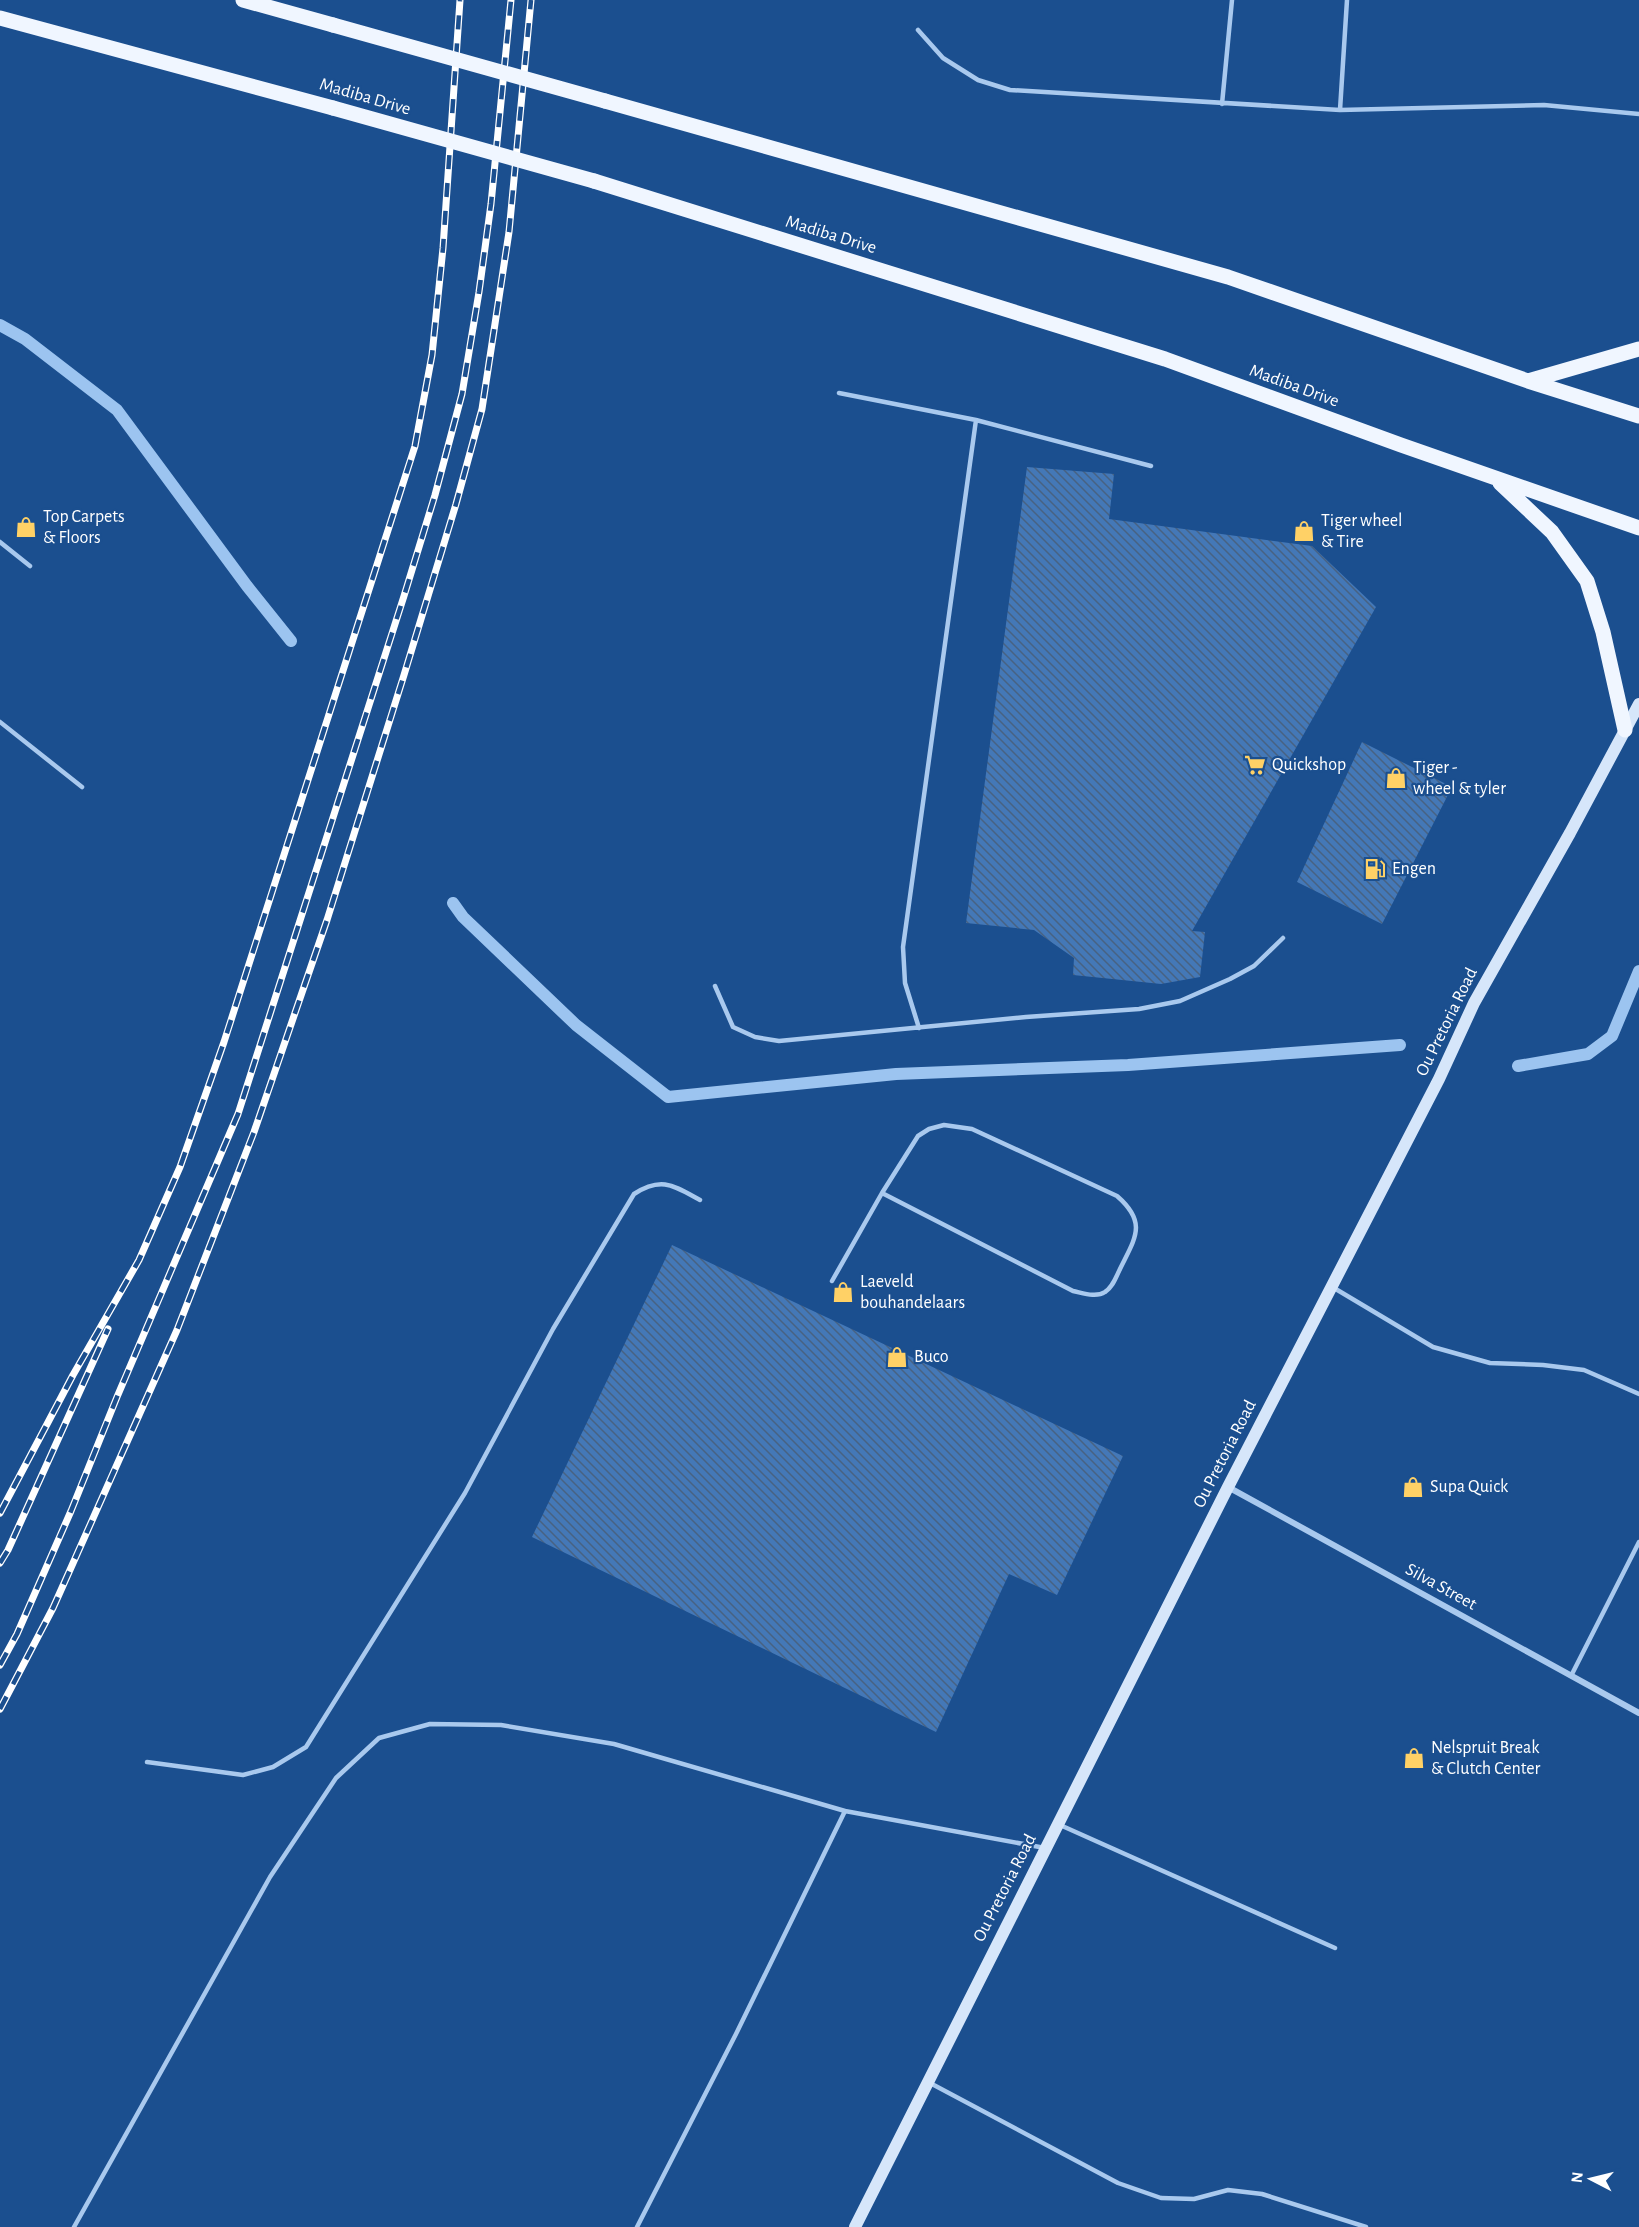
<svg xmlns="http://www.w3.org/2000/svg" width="1639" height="2227" viewBox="0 0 1639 2227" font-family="'Alegreya Sans',sans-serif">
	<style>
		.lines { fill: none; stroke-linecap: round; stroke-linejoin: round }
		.stream { stroke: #9cc4f0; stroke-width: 12 }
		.building { fill: url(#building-back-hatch) }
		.lane { stroke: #a9c9ee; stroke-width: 4.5 }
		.street { stroke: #a9c9ee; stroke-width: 6 }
		.secondary { stroke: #d6e6fa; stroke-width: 12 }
		.primary { stroke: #f0f6ff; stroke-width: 15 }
		.rail-casing { stroke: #fff; stroke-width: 7 }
		.rail { stroke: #1b4f8f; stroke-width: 4.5; stroke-dasharray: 14; stroke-linecap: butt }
		.primary-bridge { stroke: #f0f6ff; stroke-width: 15 }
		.labels { text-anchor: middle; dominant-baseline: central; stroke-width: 4.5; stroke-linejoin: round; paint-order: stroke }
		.street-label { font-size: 18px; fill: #fff; stroke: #1b4f8f }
		.poi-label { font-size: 18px; fill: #fff; stroke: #1b4f8f; text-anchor: start }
	</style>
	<defs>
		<pattern id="building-back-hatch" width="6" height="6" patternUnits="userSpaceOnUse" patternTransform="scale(1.5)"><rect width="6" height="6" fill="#4478b7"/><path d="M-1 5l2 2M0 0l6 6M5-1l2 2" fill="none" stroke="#486282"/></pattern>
	</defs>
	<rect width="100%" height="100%" fill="#1b4f8f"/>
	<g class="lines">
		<!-- stream -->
		<path class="stream" d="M0,325L25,339L117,410L247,586L291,641
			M453,903L463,917L576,1025L668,1097L896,1074L1128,1065L1400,1045
			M1518,1066L1588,1054L1612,1036L1639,971"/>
	</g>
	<!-- building -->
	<path class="building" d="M1027,467L1114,474L1109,519L1312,546L1376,607L1192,931L1205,932L1200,977L1161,984L1073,975L1074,958L1034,930L966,923Z
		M1362,742L1452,787L1382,924L1297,882Z
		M672,1245L1123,1456L1057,1595L1009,1574L936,1732L532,1537Z"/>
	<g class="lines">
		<!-- lane -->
		<path class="lane" d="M918,30L943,58L978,80L1010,90L1340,110L1544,105L1639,114
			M1222,104L1232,0
			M1340,110L1347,0
			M839,393L976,420L1151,466
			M0,542L30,566
			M0,722L82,787
			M715,986L733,1027L755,1037L779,1041L1026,1017L1139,1009L1180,1001L1230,979L1254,966L1283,938
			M919,1028L905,983L903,947L976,420
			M832,1281L882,1193L918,1136L929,1129L944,1125L972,1129L1117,1196C1148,1223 1135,1238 1120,1269C1116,1277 1113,1287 1105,1292C1096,1298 1083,1293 1073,1291L882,1193
			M1334,1288L1433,1347L1490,1363L1543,1365L1584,1370L1639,1394
			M1571,1676L1639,1542
			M147,1762L243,1775L273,1767L306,1747L465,1493L553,1329L634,1194C662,1176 674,1186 700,1200
			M1060,1825L1335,1948
			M930,2083L1118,2183L1161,2198L1194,2199L1228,2190L1262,2194L1366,2227
			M74,2227L270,1877L336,1778L379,1738L430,1724L501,1725L614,1744L845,1811
			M637,2227L736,2034L845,1811L1045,1848"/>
		<!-- street -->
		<path class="street" d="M1228,1487L1639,1713"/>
		<!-- secondary -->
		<path class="secondary" d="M855,2227L1228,1487L1439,1079L1474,1003L1570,833L1639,704"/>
		<!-- primary -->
		<path class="primary" d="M243,0L333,25
			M0,18L333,108
			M605,101L1228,277L1528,381L1639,416
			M594,181L1165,359L1401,445L1639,528
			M1528,381L1639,349
			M1500,483L1552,532L1587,581L1603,632L1625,730"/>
		<defs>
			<path id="rail" d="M0,1513L73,1375L139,1260L180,1167L224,1042L415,446L432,355L443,248L460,0
				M0,1563L8,1550L108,1329
				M0,1665L17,1634L71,1511L117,1397L238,1114L404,596L435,495L462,394L479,292L491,204L511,0
				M0,1709L53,1608L177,1330L254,1132L327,920L404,675L456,504L482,409L509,232L531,0"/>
		</defs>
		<!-- rail casing -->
		<use href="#rail" class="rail-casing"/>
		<!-- rail -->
		<use href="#rail" class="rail"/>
		<!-- primary-bridge -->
		<path class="primary-bridge" d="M333,25L605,101
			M333,108L594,181"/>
	</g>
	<!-- icons -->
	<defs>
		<symbol id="shop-bare" viewBox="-9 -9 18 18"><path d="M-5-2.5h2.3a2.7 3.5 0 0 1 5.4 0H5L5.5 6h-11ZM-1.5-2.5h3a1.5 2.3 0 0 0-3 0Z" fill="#ffd166" stroke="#1b4f8f" stroke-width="2.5" paint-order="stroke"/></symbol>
		<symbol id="supermarket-bare" viewBox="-9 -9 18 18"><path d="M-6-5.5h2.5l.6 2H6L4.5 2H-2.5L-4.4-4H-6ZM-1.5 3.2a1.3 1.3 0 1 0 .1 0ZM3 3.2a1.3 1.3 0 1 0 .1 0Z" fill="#ffd166" stroke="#1b4f8f" stroke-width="2.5" paint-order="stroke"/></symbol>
		<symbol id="fuel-bare" viewBox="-9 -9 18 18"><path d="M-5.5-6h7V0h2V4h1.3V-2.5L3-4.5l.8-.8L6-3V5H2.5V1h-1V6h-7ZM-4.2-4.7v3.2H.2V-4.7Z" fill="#ffd166" stroke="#1b4f8f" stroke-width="2.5" paint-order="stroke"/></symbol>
	</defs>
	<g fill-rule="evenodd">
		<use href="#shop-bare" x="11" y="512" width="30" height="30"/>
		<use href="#shop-bare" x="1289" y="516" width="30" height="30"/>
		<use href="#supermarket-bare" x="1240" y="750" width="30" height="30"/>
		<use href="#shop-bare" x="1381" y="763" width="30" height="30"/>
		<use href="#fuel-bare" x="1360" y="854" width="30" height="30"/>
		<use href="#shop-bare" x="828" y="1277" width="30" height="30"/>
		<use href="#shop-bare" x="882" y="1342" width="30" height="30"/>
		<use href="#shop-bare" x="1398" y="1472" width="30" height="30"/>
		<use href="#shop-bare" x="1399" y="1743" width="30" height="30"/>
	</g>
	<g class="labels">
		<!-- street labels -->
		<g class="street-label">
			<text transform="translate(365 97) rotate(16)">Madiba Drive</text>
			<text transform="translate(831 235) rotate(17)">Madiba Drive</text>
			<text transform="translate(1294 386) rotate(20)">Madiba Drive</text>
			<text transform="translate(1447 1022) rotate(-64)">Ou Pretoria Road</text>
			<text transform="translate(1225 1454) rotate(-63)">Ou Pretoria Road</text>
			<text transform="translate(1441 1587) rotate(29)">Silva Street</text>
			<text transform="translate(1005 1888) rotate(-63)">Ou Pretoria Road</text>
		</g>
		<!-- poi labels -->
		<g class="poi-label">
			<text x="43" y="517">Top Carpets<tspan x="43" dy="21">&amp; Floors</tspan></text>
			<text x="1321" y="521">Tiger wheel<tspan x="1321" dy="21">&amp; Tire</tspan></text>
			<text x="1272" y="765">Quickshop</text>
			<text x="1413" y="768">Tiger -<tspan x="1413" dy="21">wheel &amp; tyler</tspan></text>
			<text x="1392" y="869">Engen</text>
			<text x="860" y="1282">Laeveld<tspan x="860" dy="21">bouhandelaars</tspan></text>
			<text x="914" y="1357">Buco</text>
			<text x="1430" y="1487">Supa Quick</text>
			<text x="1431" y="1748">Nelspruit Break<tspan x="1431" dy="21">&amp; Clutch Center</tspan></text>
		</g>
	</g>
	<!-- north arrow -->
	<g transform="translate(1591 2179) rotate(277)" stroke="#1b4f8f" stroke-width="4.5" paint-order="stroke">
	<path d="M0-4.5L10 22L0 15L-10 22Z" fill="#ffffff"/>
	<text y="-9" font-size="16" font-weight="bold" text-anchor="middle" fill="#ffffff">N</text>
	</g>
</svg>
